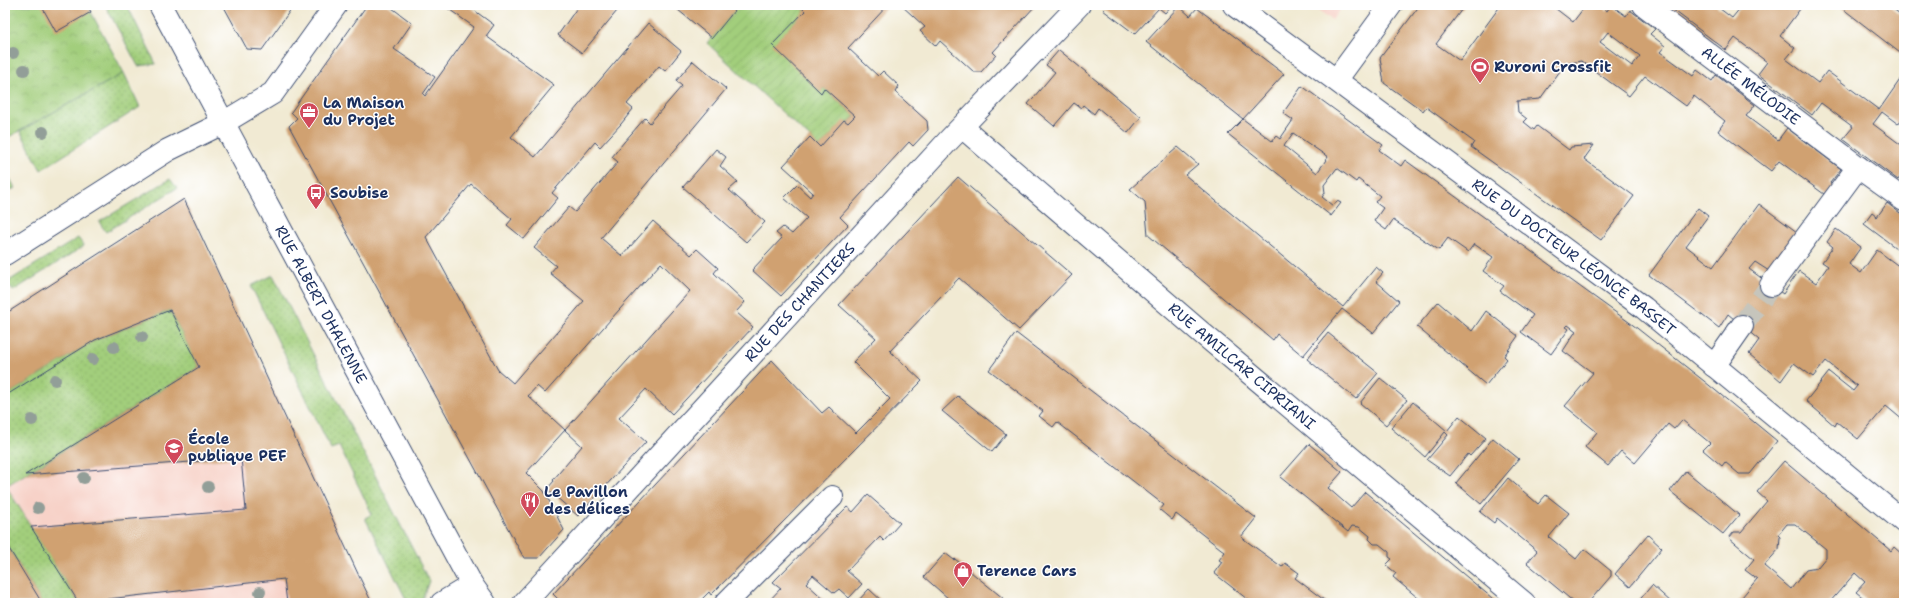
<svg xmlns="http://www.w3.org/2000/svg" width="1909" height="608" viewBox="0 0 1909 608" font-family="'Shantell Sans',sans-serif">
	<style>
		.built { fill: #f7d1c7 }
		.grass { fill: url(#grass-dots); stroke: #5e7e6c }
		.park { fill: url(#park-crowns); stroke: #5e7e6c }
		.garden { fill: url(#garden-furrows); stroke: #5e7e6c }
		.building { fill: #d0a171; fill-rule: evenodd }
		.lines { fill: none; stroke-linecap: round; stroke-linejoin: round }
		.pedestrian-tunnel { stroke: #c6c5bc; stroke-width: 22; stroke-dasharray: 22 11; stroke-linecap: butt }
		.pedestrian-casing { stroke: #3b4b70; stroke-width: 24 }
		.minor-casing { stroke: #3b4b70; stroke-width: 24 }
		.secondary-casing { stroke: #3b4b70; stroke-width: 24 }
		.pedestrian { stroke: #fff; stroke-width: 22 }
		.minor { stroke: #fff; stroke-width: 22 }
		.secondary { stroke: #fff; stroke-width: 22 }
		.tree { fill: #929e98 }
		.labels { text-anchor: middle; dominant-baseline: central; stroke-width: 3; stroke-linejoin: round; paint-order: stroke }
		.poi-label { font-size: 15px; font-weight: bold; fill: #1b2f5e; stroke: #fff; text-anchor: start }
		.street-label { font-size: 15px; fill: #1b2f5e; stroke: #fff }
	</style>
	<defs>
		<pattern id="grass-dots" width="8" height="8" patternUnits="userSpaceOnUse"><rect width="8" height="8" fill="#a2ce7b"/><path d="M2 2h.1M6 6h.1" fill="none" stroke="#8bb16d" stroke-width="1.8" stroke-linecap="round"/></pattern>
		<pattern id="park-crowns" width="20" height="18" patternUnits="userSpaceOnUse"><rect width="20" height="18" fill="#a2ce7b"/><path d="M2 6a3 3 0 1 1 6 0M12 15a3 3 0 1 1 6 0" fill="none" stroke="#8bb16d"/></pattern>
		<pattern id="garden-furrows" width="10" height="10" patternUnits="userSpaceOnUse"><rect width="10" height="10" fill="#a2ce7b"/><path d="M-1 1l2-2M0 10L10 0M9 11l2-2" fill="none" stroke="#8bb16d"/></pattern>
	</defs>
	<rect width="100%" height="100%" fill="#fff"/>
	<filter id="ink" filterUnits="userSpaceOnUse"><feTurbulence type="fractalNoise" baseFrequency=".025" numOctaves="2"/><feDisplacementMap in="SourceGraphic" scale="8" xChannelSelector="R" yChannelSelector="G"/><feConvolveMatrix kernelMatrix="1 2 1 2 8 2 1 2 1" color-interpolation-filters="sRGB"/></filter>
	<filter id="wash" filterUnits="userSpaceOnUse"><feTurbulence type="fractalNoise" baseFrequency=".012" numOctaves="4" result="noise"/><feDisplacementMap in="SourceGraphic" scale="16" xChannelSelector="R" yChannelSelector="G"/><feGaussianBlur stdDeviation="0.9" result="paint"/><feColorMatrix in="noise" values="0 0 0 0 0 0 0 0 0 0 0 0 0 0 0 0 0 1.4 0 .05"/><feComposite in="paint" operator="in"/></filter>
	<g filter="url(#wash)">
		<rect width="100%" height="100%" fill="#f1ead3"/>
		<!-- built -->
		<path class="built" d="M1311,5H1343L1332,20Z
			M248,336L372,603H79L6,486Z"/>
		<!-- grass -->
		<path class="grass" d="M105,5H127L156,64L138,66Z
			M124,73L140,107L41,170L20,131Z
			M5,169L15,188L5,194Z
			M170,179L177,188L106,232L99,222Z
			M78,238L84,246L13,291L7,282Z
			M273,275L429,581L422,600L416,603H408L365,518L372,514L339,446L331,449L251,286Z
			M170,310L199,367L6,486L79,603H42L5,542V396L95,340Z"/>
		<!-- park -->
		<path class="park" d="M5,5H87L124,73L5,139Z"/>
		<!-- garden -->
		<path class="garden" d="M739,5H799L805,11L773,45L821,92L824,88L855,116L848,123L844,121L820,147L707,43Z"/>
		<g id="blocks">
			<!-- building -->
			<path class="building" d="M41,5H87L91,12L56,32Z
				M223,5H294L262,50L247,49Z
				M367,5H388L412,23L394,49L435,77L423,94L425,96L474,27L443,5H467L494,25L486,36L554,85L511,137L535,157L648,23L681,51L665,71L659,66L627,104L633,109L621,124L600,147L595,142L552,193L558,198L524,239L507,225L512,219L471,184L426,237L498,370L513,383L584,301L550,273L556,266L534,248L569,207L575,212L618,162L612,157L624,142L645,118L650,123L682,86L676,81L693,61L726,89L601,238L622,256L653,221L691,255L697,249L718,268L714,273L745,302L736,312L753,327L672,414L646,389L619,418L646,442L578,516L547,489L554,481L553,480L582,446L565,430L690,291L661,263L545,393L537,386L528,396L565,430L526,473L544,491L564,530L539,558H524L289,126L297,118L291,112Z
				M579,5H622L582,53L558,35Z
				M672,5H739L712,38Z
				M799,5H888L848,48L878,76L883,71L899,86L895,92L927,121L928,130L913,146L909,142L840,217L848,225L781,296L752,270L782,238L776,233L783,227L792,234L807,218L784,198L797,185L810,197L813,193L783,166L810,137L820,147L844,120L848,123L855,116L824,88L821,93L772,45L805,11Z
				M901,5H1036L993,52L996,55L981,72H974L940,41L936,46L920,31L925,27Z
				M1108,5H1172L1165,13L1159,8L1135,34L1103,10Z
				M1420,5H1465L1436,44L1460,61L1501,5H1551L1573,22L1586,5H1599L1607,11L1611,5L1626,16L1630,10L1655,29L1650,34L1665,46L1660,52L1693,76L1697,70L1712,81L1716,75L1755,105L1746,116L1778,140L1787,128L1841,169L1830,183L1836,187L1828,197L1779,161L1771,171L1718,131L1725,121L1694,96L1686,106L1645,76L1629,96L1581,61L1565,64L1540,99L1517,101L1518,112L1527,119L1524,122L1534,130L1537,126L1569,150L1571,147L1594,145L1584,159L1634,196L1601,240L1471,147L1474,142L1426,107L1423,111L1384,83L1380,58ZM1608,32L1640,56L1632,66L1600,42Z
				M1675,5H1715L1732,18L1741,7L1739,5H1803L1780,36L1795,48L1786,59L1818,83L1827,71L1879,110L1904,74V116L1898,124L1882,112L1873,124L1904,147V172L1898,180L1843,139L1853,127L1821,103L1812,115L1758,74L1767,62L1735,38L1726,50L1672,9Z
				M1838,5H1888L1904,17V56Z
				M1179,6L1190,16L1197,8L1284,74L1243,119L1146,42Z
				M1059,50L1141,117L1128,133L1098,108L1094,114L1083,105L1081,108L1074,103L1054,126L1028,104L1055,72L1046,65Z
				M1302,86L1383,145L1379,150L1401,166L1405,160L1633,325L1704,381L1777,441L1750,474H1739L1725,462L1722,466L1703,450L1710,443L1682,420L1674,429L1668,424L1635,463L1621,451L1608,466L1585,447L1597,432L1565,406L1593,373L1563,351L1576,331L1568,325L1566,327L1569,329L1551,354L1521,332L1533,315L1500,291L1504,286L1483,271L1493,257L1474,244L1468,252L1448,238L1439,250L1393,220L1386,230L1374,221L1383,208L1375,202L1380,196L1358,179L1356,182L1337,168L1324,185L1325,193L1322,197L1333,206L1337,201L1341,203L1331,216L1228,134L1243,119L1272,141L1276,136L1280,139L1293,120L1283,113ZM1293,133L1328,157L1317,173L1284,146Z
				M1178,147L1198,164L1185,175L1343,307L1376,267L1383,273L1376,281L1399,301L1373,333L1342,309L1303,356L1277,334L1273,340L1148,235L1145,202L1130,189Z
				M716,149L726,157L720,166L738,182L729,190L765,222L746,242L683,187Z
				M958,177L1072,275L1019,330L959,278L890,351L922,381L711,595L709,592L698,603H562L553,594L772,360L822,413L829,407L856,433L890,399L853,362L876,338L839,305Z
				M184,199L359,576L372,603H287L284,579L99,600L101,603H79L31,527L246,510L241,458L25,475L199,367L170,310L95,340L5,396V314Z
				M1887,203L1904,216V254L1864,224L1872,213L1877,217Z
				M1759,204L1797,232L1769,271L1755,262L1749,269L1783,294L1799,271L1816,283L1828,266L1822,262L1833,247L1827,242L1836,229L1861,247L1849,264L1861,273L1877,250L1904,270V421L1886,406L1858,439L1837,422L1835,426L1806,401L1829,372L1853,391L1857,386L1826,361L1813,377L1794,363L1781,381L1749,354L1759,340L1728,314L1719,328L1649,275L1698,208L1708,216L1686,246L1713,267Z
				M1438,302L1472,331L1486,311L1518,336L1504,356L1507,359L1486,385L1417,327Z
				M1016,333L1256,518L1241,537L1282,567L1285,563L1299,573L1295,578L1328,603H1252L1214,573L1222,562L1219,560L1225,552L1176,514L1172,520L1160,510L1164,505L1057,422L1053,427L1039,416L1043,411L989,370Z
				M1328,333L1378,373L1356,399L1307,359Z
				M1380,378L1407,400L1386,425L1360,403Z
				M958,396L1006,434L992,452L942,411Z
				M1413,402L1447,431L1459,416L1486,438L1470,456L1468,454L1450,476L1427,460L1448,435L1445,432L1425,457L1391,428Z
				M1493,438L1519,459L1481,504L1456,483Z
				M1309,444L1342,472L1328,488L1351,508L1365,492L1498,603H1424L1393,577L1396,573L1386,565L1392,559L1389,557V552L1379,544H1374L1369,539L1370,536L1359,527L1352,526L1348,532L1280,477Z
				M1784,461L1891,551L1894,547L1904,556V603H1870L1856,592L1865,582L1855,573L1829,603H1737L1757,579L1745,570L1754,559L1729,538L1734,532H1741L1767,501L1757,492ZM1787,524H1795L1826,549V557L1817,568L1806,570L1791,589L1764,566L1779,549L1780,537L1778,535Z
				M1686,471L1739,515L1723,534L1670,491Z
				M1508,478L1538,504L1546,495L1569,513L1549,537L1576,559L1584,549L1611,571V576L1588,603H1575L1527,563L1537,551L1497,518L1494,523L1480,512Z
				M868,495L900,523L884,541L880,537L847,571L862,584L849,598L839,589L834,593L813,575L806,583L828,603H767L781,588L773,582L847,507L853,512Z
				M1648,535L1662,548L1630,587L1615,574Z
				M5,542L42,603H5Z
				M945,553L954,560L955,559L1009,603H946L949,599L924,577Z
				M1652,585L1672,603H1637Z
				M869,589L884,603H856Z"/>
		</g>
	</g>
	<g filter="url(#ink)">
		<use href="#blocks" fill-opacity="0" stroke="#3b4b70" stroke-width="1"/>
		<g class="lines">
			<!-- pedestrian-tunnel -->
			<path class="pedestrian-tunnel" d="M1742,326L1771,285"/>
			<defs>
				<g id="pedestrian">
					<path id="s1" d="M1644,5L1858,167L1904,200"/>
					<path d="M1771,285L1858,167"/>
					<path d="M1714,366L1742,326"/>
				</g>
				<g id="minor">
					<path id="s2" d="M1234,5L1644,308L1904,522"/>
					<path d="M1337,79L1391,5"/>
					<path id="s3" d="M962,127L1203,334L1524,603"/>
					<path d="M5,254L168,150L223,123L273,93L336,5"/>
					<path d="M442,603L472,585"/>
					<path id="s4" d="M524,603L948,141L1079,5"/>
					<path d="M726,603L832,497"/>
				</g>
				<g id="secondary">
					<path id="s5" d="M160,5L472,585L485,603"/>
				</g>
			</defs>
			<!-- pedestrian casing -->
			<use href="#pedestrian" class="pedestrian-casing"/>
			<!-- minor casing -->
			<use href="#minor" class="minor-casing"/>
			<!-- secondary casing -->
			<use href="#secondary" class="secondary-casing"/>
			<!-- pedestrian -->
			<use href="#pedestrian" class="pedestrian"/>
			<!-- minor -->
			<use href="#minor" class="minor"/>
			<!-- secondary -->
			<use href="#secondary" class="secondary"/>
		</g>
		<!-- trees -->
		<g class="tree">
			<circle cx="13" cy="53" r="6"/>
			<circle cx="24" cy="70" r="6"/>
			<circle cx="43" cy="132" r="6"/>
			<circle cx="142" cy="337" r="6"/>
			<circle cx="114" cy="347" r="6"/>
			<circle cx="93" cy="359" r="6"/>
			<circle cx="55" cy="380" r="6"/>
			<circle cx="32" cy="420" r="6"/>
			<circle cx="84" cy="478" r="6"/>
			<circle cx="208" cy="487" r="6"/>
			<circle cx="38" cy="508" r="6"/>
			<circle cx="260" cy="592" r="6"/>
		</g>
	</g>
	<!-- icons -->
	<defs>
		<symbol id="stadium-pin" viewBox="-11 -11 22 30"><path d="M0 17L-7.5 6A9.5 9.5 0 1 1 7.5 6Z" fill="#d1495b" stroke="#fff"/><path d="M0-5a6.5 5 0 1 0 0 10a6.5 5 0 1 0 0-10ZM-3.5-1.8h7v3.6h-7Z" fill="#fff"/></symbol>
		<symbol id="office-pin" viewBox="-11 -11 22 30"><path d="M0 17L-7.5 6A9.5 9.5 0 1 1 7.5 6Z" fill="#d1495b" stroke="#fff"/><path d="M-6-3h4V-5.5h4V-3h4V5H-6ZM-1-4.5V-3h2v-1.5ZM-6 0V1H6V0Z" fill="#fff"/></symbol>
		<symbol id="bus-pin" viewBox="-11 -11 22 30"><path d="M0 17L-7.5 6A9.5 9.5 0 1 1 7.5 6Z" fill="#d1495b" stroke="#fff"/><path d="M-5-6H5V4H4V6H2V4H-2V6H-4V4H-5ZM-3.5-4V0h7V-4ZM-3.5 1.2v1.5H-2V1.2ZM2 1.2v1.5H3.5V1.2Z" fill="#fff"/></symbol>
		<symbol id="school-pin" viewBox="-11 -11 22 30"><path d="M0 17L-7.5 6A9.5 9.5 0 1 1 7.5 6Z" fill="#d1495b" stroke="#fff"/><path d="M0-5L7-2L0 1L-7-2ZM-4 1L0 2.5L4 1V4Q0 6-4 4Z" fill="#fff"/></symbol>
		<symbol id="restaurant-pin" viewBox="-11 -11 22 30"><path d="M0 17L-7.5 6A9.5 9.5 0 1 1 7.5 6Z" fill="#d1495b" stroke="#fff"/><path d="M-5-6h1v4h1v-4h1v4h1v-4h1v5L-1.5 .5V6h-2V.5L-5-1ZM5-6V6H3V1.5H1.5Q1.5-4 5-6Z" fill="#fff"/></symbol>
		<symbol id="shop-pin" viewBox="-11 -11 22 30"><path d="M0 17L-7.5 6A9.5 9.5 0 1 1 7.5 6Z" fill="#d1495b" stroke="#fff"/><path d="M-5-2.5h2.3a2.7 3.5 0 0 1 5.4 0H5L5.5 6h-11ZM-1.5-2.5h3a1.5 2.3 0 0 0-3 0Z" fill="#fff"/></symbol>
	</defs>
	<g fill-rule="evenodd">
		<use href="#stadium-pin" x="1469" y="56" width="22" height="30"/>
		<use href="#office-pin" x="298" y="101" width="22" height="30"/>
		<use href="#bus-pin" x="305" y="182" width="22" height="30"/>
		<use href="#school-pin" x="163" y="437" width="22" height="30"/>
		<use href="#restaurant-pin" x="519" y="490" width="22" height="30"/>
		<use href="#shop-pin" x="952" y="560" width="22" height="30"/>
	</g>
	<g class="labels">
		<!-- poi labels -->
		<g class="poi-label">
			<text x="1494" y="67">Ruroni Crossfit</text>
			<text x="323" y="103">La Maison<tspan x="323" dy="17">du Projet</tspan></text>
			<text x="330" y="193">Soubise</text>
			<text x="188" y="439">École<tspan x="188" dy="17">publique PEF</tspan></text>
			<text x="544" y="492">Le Pavillon<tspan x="544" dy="17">des délices</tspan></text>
			<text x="977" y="571">Terence Cars</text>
		</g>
		<!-- street labels -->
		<g class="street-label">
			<text stroke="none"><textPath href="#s1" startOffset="134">ALLÉE MÉLODIE</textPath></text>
			<text stroke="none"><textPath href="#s2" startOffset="423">RUE DU DOCTEUR LÉONCE BASSET</textPath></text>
			<text stroke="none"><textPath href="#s4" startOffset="408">RUE DES CHANTIERS</textPath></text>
			<text stroke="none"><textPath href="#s5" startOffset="340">RUE ALBERT DHALENNE</textPath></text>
			<text stroke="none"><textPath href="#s3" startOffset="368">RUE AMILCAR CIPRIANI</textPath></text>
		</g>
	</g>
	<!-- margin -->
	<rect width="1909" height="608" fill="none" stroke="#fff" stroke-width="20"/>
</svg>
